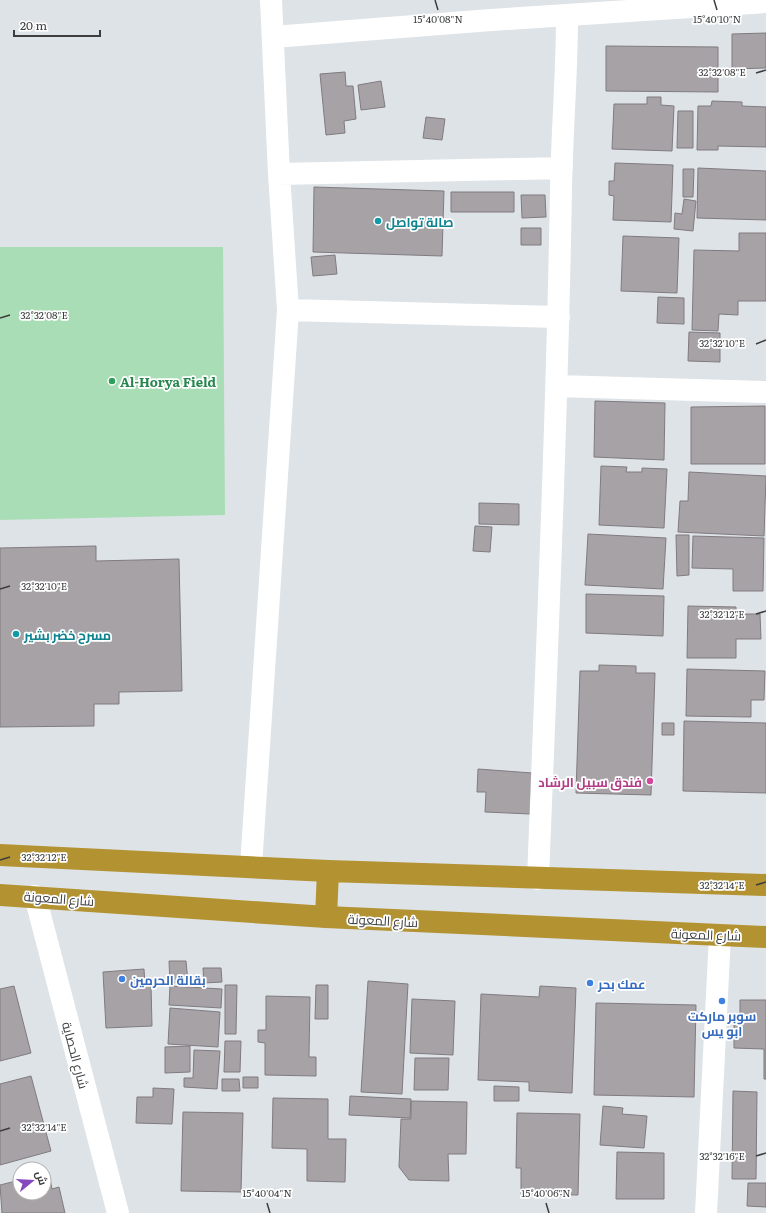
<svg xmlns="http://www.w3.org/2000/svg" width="766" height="1213" viewBox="0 0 766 1213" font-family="Literata,Cairo,serif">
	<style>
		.green { fill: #a9ddb6 }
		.building { fill: #a7a2a6; stroke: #807b7f }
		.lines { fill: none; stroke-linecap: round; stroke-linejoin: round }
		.street { stroke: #fff; stroke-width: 22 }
		.highway { stroke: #b39231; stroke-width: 22 }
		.ticks { fill: none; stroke: #3b3d3e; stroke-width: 1.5 }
		.culture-dot { fill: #0f9aa8; stroke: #fff; stroke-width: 1.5 }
		.leisure-dot { fill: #2e9e5b; stroke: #fff; stroke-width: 1.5 }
		.hotel-dot { fill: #d1479c; stroke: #fff; stroke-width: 1.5 }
		.shop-dot { fill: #3f7fe0; stroke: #fff; stroke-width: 1.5 }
		.labels { text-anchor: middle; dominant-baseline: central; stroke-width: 3.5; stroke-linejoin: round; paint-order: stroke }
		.culture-label { font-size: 13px; font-weight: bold; fill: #0d838f; stroke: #fff; text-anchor: start }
		.leisure-label { font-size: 13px; font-weight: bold; fill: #27864d; stroke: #fff; text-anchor: start }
		.hotel-label { font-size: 13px; font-weight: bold; fill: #b23c85; stroke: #fff; text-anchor: end }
		.street-label { font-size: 13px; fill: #3b3d3e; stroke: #fff }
		.shop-label { font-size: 13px; font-weight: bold; fill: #366cbe; stroke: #fff; text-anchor: start }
		.ticks-label { font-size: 10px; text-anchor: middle; fill: #3b3d3e; stroke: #fff; stroke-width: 3.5; stroke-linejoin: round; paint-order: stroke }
	</style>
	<rect width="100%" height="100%" fill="#dee3e7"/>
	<!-- green -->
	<path class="green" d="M0,247H223L225,515L0,520Z"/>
	<!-- building -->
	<path class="building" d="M766,33V68L732,69V34Z
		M606,46L718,47V92L606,91Z
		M345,72L346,86H353L356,119L344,121L345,133L326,135L320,74Z
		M381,81L385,107L361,110L358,85Z
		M647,97H661V105L674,106L672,151L612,149L614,104H647Z
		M712,101L742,102V106L766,107V147L718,146V150H697L698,106H711Z
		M678,111H693V148H677Z
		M426,117L445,119L442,140L423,138Z
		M615,163L673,165L671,222L613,220L614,196L609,195V181H614Z
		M698,168L766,171V220L697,218Z
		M683,169H694L693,197H683Z
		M314,187L444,191L442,256L313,252Z
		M451,192H514V212H451Z
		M521,195H545L546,217L522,218Z
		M684,199L696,201L693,231L674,229L675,213L682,214Z
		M521,228H541V245H521Z
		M739,233H766V301H738V315L719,314L718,331L692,330L694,250L739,251Z
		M623,236L679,238L677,293L621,291Z
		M335,255L337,274L313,276L311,257Z
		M658,297L684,298V324L657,323Z
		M689,332L720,333V362L688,361Z
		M595,401L665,403L664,460L594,457Z
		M765,406V464H691V407Z
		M601,466L627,467L626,472H642V468L667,469L664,528L599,525Z
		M689,472L766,476L764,536L678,532L680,501H688Z
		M479,503L519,504V525L479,524Z
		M475,526L492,527L490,552L473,551Z
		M588,534L666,538L663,589L585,585Z
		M676,535H689V575L677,576Z
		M693,536L764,538L763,591H733V569L692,568Z
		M96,546V561L179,559L182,691L119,692V704H94V726L0,727V548Z
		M586,594L664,596L663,636L586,633Z
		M688,606L736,607V614H760L761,639H736V658H687Z
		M599,665L636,666V673H655L651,795L576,793L580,671H599Z
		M687,669L765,671L764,700H751V717L686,716Z
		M684,721L766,723V793L683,791Z
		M662,723H674V735H662Z
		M478,769L532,773L530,814L485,812L486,792H477Z
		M169,961H186L188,982L170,983Z
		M203,968H221L222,982L204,983Z
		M144,969L145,985H151L152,1026L106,1028L103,972Z
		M368,981L408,984L402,1094L361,1092Z
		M225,985H237L236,1034H225Z
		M316,985H328V1019H315Z
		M14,986L31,1053L0,1061V989Z
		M170,986L222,989L221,1008L169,1005Z
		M540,986L576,988L572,1093L529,1091V1082L478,1080L481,994L539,997Z
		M266,996L310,997L309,1057H316V1076L265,1075V1043L258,1042V1030H266Z
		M412,999L455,1001L453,1055L410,1053Z
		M740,1000H766V1079H764V1049L734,1048V1016H740Z
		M596,1003L696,1005L694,1097L594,1095Z
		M170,1008L220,1012L218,1047L168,1044Z
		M225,1041H241L240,1072H224Z
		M190,1046V1072L165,1073V1047Z
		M194,1050L220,1051L217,1089L184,1087V1078H193Z
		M415,1058H449L448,1090H414Z
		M31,1076L51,1151L0,1165V1084Z
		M243,1077H258V1088H243Z
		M222,1079H239L240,1091H222Z
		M494,1086L519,1087V1101H494Z
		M153,1088L174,1089L172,1124L136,1123L137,1097H153Z
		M733,1091L757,1092L756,1179H732Z
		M350,1096L411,1099L410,1118L349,1115Z
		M273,1098L328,1099V1139H346L345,1182L307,1181V1149L272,1148Z
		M411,1101L467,1102L466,1154H448L449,1181L409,1180L399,1167L401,1119H411Z
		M603,1106L623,1108L622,1114L647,1116L644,1148L600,1145Z
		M183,1112L243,1113L241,1192L181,1191Z
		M517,1113L580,1114L578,1195L521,1194V1168H516Z
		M617,1152L664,1153V1199H616Z
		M49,1174L52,1189L59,1187L65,1213H2L0,1185L20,1180V1193H44V1175Z
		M748,1183H766V1207L747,1206Z"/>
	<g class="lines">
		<!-- street -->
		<path class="street" d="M273,37L491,20L766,2
			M279,174L562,168
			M288,310L559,317
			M557,386L766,392
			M251,866L288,310L279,174L271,0
			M538,879C547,649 557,419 561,189C562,131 567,74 567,16
			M35,896L118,1213
			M706,1213L720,935"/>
		<!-- highway -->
		<path class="highway" d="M0,855L328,871L766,885
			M0,895L326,917L766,937
			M326,917L328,871"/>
	</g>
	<!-- ticks -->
	<path class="ticks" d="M435,0L438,10M714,0L717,10M756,73L766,70M0,318L10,315M756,344L766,340M0,589L10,586M756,614L766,611M0,860L10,857M756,885L766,882M0,1131L10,1128M756,1156L766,1153M267,1203L270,1213M546,1203L549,1213"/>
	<!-- markers -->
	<g class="culture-dot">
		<circle cx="378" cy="221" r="4"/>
		<circle cx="16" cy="634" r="4"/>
	</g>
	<circle class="leisure-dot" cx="112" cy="381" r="4"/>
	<circle class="hotel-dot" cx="650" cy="781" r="4"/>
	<g class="shop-dot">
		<circle cx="122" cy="979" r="4"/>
		<circle cx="590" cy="983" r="4"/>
		<circle cx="722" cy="1001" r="4"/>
	</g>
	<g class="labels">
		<!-- culture labels -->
		<g class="culture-label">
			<text x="386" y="221">صالة تواصل</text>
			<text x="24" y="634">مسرح خضر بشير</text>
		</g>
		<!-- leisure labels -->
		<g class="leisure-label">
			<text x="120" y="381">Al-Horya Field</text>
		</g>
		<!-- hotel labels -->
		<g class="hotel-label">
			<text x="642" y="781">فندق سبيل الرشاد</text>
		</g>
		<!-- street labels -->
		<g class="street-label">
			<text transform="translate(59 898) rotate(4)">شارع المعونة</text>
			<text transform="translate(383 920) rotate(3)">شارع المعونة</text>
			<text transform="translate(706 934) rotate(2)">شارع المعونة</text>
			<text transform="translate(76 1055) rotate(75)">شارع الحصاية</text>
		</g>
		<!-- shop labels -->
		<g class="shop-label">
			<text x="130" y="979">بقالة الحرمين</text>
			<text x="598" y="983">عمك بحر</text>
			<text x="722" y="1015" text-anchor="middle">سوبر ماركت<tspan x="722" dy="15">ابو يس</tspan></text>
		</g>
	</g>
	<g class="ticks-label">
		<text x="438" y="23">15°40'08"N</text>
		<text x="717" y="23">15°40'10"N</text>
		<text x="722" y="76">32°32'08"E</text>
		<text x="44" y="319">32°32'08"E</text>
		<text x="722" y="347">32°32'10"E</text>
		<text x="44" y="590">32°32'10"E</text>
		<text x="722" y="618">32°32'12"E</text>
		<text x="44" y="861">32°32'12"E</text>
		<text x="722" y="889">32°32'14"E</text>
		<text x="44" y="1131">32°32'14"E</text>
		<text x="722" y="1160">32°32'16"E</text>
		<text x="267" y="1197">15°40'04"N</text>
		<text x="546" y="1197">15°40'06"N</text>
	</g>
	<!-- north arrow -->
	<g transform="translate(32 1181) rotate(72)"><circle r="19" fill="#ffffff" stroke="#b1b1b2"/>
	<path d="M0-3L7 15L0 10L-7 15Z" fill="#8648be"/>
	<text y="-6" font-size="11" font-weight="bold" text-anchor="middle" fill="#3b3d3e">ش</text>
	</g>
	<!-- scale -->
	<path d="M14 30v6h86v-6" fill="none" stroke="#3b3d3e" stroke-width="2"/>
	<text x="20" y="30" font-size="12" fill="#3b3d3e" stroke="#ffffff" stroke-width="3" paint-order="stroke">20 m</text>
</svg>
